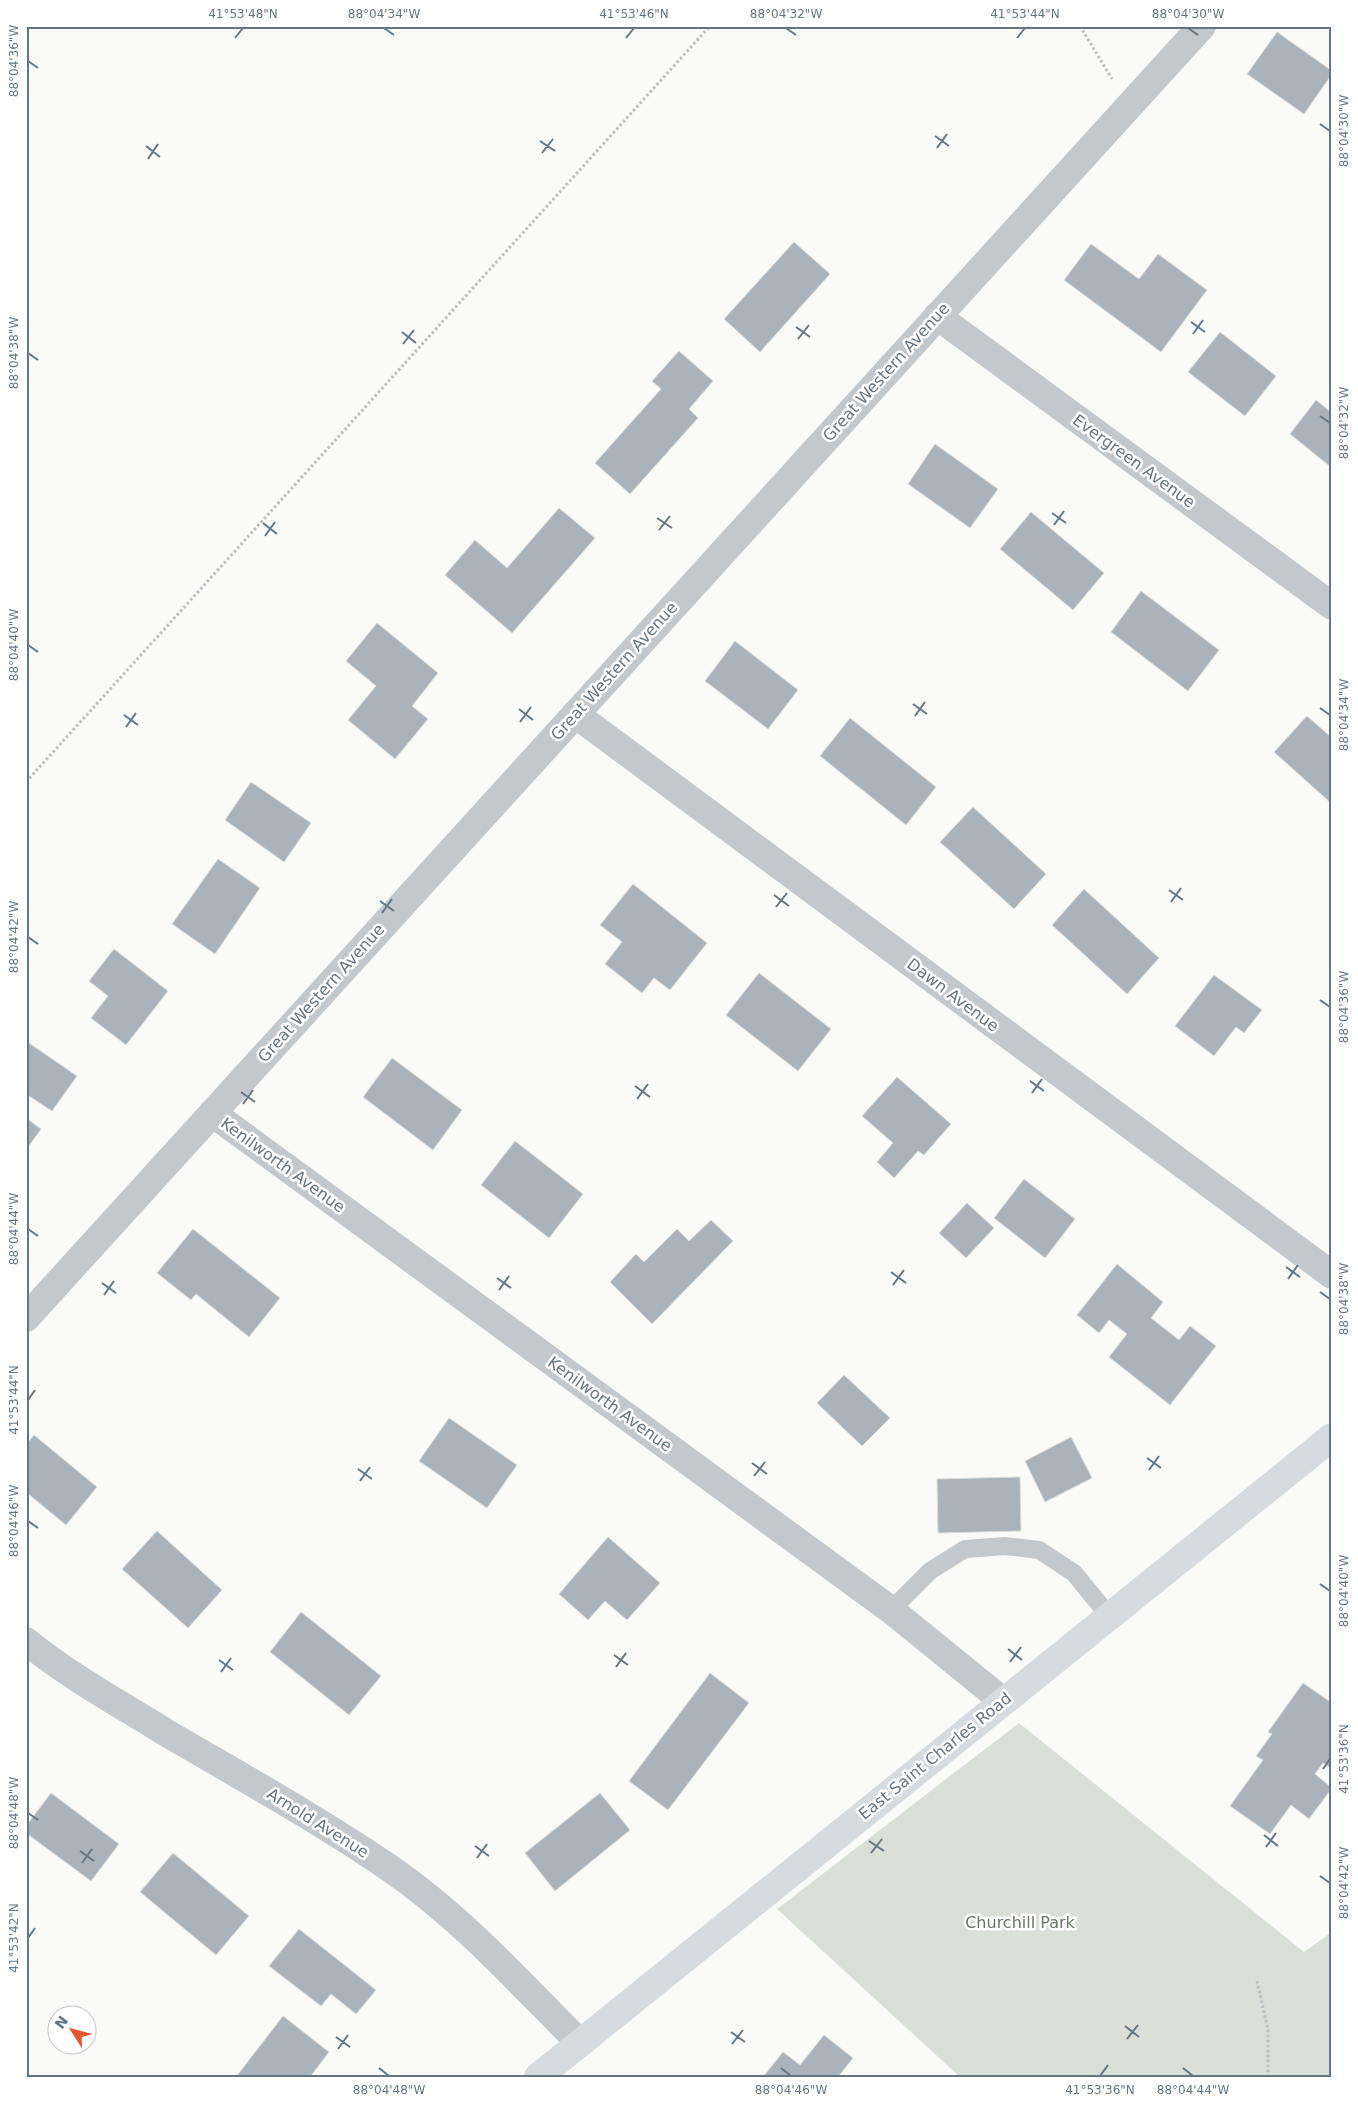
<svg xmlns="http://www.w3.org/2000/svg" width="1358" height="2103" viewBox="0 0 1358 2103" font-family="'DejaVu Sans',sans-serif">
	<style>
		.green { fill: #dadfd7 }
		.building { fill: #aab3b9; stroke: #dcdcda }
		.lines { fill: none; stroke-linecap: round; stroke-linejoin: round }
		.path { stroke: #bbbfc2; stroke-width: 3; stroke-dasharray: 2.5 2.5; stroke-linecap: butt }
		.lane { stroke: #c3c8cc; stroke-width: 18 }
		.street { stroke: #c3c8cc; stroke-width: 28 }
		.secondary { stroke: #d6dbdf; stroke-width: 28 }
		.ticks { fill: none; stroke: #657683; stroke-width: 2 }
		.labels { text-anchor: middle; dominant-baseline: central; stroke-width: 5; stroke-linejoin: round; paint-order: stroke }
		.street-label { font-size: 16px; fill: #657683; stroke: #fff }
		.park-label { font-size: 16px; fill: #687a64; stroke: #fff }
		.neatline { fill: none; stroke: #657683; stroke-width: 2 }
		.ticks-label { font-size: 12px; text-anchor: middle; fill: #657683 }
	</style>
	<rect width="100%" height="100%" fill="#fafaf8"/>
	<!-- green -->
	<path class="green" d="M1019,1723L1304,1952L1332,1932V2077H960L777,1909Z"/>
	<!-- building -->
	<path class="building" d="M1277,32L1332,71V74L1304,114L1247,74Z
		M794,242L830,274L760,352L724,319Z
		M1091,244L1139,279L1158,254L1207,290L1161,352L1064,280Z
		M1220,332L1276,376L1245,416L1188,372Z
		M679,351L713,381L689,409L698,418L630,494L595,463L661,389L652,381Z
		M1316,400L1332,413V468L1290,434Z
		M935,444L998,489L970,528L908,484Z
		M559,508L595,538L512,633L445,575L475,540L507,568Z
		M1031,512L1104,573L1073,610L1000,549Z
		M1141,591L1219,650L1188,691L1111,632Z
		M377,623L438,673L412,706L428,719L395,759L348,720L376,686L346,661Z
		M735,641L798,690L768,729L705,681Z
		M1307,716L1332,738V804L1274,752Z
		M850,718L936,787L906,825L820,756Z
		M251,782L311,823L284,862L225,820Z
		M973,807L1046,874L1014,909L940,842Z
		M218,859L260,888L215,954L172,924Z
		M633,884L707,943L670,990L654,978L642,993L605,964L622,942L600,925Z
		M1084,889L1159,958L1127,994L1052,925Z
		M114,949L168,991L126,1045L91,1018L108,996L89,981Z
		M759,973L831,1029L798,1071L726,1015Z
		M1214,975L1262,1010L1244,1033L1236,1027L1214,1056L1175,1026Z
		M26,1041L77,1076L52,1111L26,1094Z
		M392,1058L462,1110L433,1150L363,1097Z
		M897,1077L951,1124L924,1155L918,1151L894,1178L877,1162L893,1143L862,1116Z
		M26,1118L41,1129L26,1150Z
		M515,1141L583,1194L549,1238L481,1185Z
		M1024,1179L1075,1219L1045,1258L994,1218Z
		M967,1203L994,1228L966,1258L939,1233Z
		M711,1220L733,1241L652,1324L610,1282L636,1254L644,1262L677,1229L689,1241Z
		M193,1229L280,1298L249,1337L196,1294L191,1300L157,1273Z
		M1117,1264L1163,1302L1151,1318L1179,1340L1190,1326L1216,1346L1170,1405L1109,1357L1127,1334L1109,1320L1099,1333L1077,1315Z
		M844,1375L890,1418L862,1446L817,1403Z
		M449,1418L517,1465L487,1508L419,1461Z
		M34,1435L97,1487L66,1525L26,1492V1445Z
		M1071,1437L1092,1478L1045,1502L1025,1461Z
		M1020,1477L1021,1531L938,1533L937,1479Z
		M157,1531L222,1590L188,1628L122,1569Z
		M608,1537L660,1583L627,1620L605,1601L588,1620L559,1594Z
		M301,1612L381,1676L349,1715L270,1652Z
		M710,1673L749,1703L668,1810L629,1781Z
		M1303,1683L1332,1703V1769L1323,1763L1315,1774L1332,1788L1309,1819L1291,1805L1270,1834L1230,1806L1263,1760L1256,1756L1272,1734L1268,1732Z
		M51,1793L119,1844L91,1881L26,1833V1826Z
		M600,1793L630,1830L555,1891L525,1853Z
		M173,1853L249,1916L216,1955L140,1892Z
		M299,1929L376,1990L356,2014L331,1994L321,2006L269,1966Z
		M283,2016L329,2052L310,2077H236Z
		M824,2035L853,2058L838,2077H763L783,2052L800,2065Z"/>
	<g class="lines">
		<!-- path -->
		<path class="path" d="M1080,26L1112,79
			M26,782L710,26
			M1257,1981L1268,2030V2077"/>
		<!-- lane -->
		<path class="lane" d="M891,1610L930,1571L965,1549L1005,1546L1039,1550L1074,1573L1109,1616"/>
		<!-- street -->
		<path class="street" d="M937,316L1332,606
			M575,714L1332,1275
			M212,1113L891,1610L1003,1701
			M26,1318L1202,26
			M26,1641C69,1676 118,1703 165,1732C240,1776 316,1818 388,1867C460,1916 519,1982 580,2043"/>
		<!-- secondary -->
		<path class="secondary" d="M538,2077L1332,1437"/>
	</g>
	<!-- ticks -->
	<path class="ticks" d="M384,28L394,35M786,28L796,35M1188,28L1198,35M235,38L243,28M626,38L634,28M1017,38L1025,28M28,61L38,68M1320,124L1330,131M935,136L949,146M540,141L555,151M146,146L160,157M937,148L947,134M542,153L553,139M148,159L158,144M1191,322L1205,332M796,327L810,337M402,332L416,343M1193,334L1203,320M798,339L809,325M403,344L414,330M28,353L38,360M1320,416L1330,423M1052,513L1066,523M657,518L672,528M263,523L277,534M1054,525L1064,511M659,530L670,516M265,536L275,522M28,645L38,652M913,704L927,714M1320,708L1330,715M519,709L533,720M124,715L138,725M915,716L925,702M520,722L531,707M126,727L136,713M1169,890L1183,900M774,895L789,906M380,901L394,911M1171,902L1181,888M776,907L787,893M382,913L392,899M28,937L38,944M1320,1000L1330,1007M1030,1081L1044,1091M635,1086L650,1097M241,1092L255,1102M1032,1093L1042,1079M637,1099L648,1084M243,1104L253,1090M28,1229L38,1236M1286,1267L1300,1277M891,1272L906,1283M497,1278L511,1288M1288,1279L1298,1265M102,1283L116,1293M893,1285L904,1270M499,1290L509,1276M1320,1292L1330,1299M104,1295L114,1281M28,1400L35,1390M1147,1458L1161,1468M752,1463L767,1474M358,1469L372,1479M1149,1470L1159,1456M754,1476L765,1462M360,1481L370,1467M28,1521L38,1528M1320,1584L1330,1591M1008,1649L1022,1660M614,1655L628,1665M219,1660L233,1670M1010,1662L1021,1647M616,1667L626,1653M221,1672L231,1658M1323,1769L1330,1759M28,1813L38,1820M1264,1835L1278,1846M869,1841L884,1851M475,1846L489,1856M1266,1847L1276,1833M80,1851L94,1861M871,1853L882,1839M477,1858L487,1844M82,1863L92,1849M1320,1876L1330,1883M28,1938L35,1928M1125,2026L1139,2037M731,2032L745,2042M336,2037L350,2047M1127,2039L1138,2025M732,2044L743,2030M338,2049L348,2035M379,2068L389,2076M781,2068L791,2076M1183,2068L1193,2076M1100,2076L1108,2065"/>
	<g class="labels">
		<!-- street labels -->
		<g class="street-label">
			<text transform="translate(886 372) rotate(-48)">Great Western Avenue</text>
			<text transform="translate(1134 461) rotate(36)">Evergreen Avenue</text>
			<text transform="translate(614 671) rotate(-48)">Great Western Avenue</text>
			<text transform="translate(321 993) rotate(-48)">Great Western Avenue</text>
			<text transform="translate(953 995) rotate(37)">Dawn Avenue</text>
			<text transform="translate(283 1165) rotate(36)">Kenilworth Avenue</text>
			<text transform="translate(610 1404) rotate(36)">Kenilworth Avenue</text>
			<text transform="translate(935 1756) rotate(-39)">East Saint Charles Road</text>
			<text transform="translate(318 1823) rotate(32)">Arnold Avenue</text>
		</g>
		<!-- park labels -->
		<g class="park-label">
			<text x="1020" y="1922">Churchill Park</text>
		</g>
	</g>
	<!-- border -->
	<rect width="1358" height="2103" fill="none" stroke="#ffffff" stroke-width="55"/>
	<!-- north arrow -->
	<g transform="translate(72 2030) rotate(306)"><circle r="24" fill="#ffffff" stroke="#c1c8cd"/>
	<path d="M0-4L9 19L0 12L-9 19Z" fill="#e4572e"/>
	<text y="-8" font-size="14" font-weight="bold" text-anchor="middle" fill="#657683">N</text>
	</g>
	<rect x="28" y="28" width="1302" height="2048" class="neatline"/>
	<g class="ticks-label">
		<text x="243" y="18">41°53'48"N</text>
		<text x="384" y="18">88°04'34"W</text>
		<text x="634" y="18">41°53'46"N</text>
		<text x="786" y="18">88°04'32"W</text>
		<text x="1025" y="18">41°53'44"N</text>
		<text x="1188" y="18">88°04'30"W</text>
		<text transform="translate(14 61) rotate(-90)" y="4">88°04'36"W</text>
		<text transform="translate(1344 131) rotate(-90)" y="4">88°04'30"W</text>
		<text transform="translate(14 353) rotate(-90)" y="4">88°04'38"W</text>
		<text transform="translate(1344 423) rotate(-90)" y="4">88°04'32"W</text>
		<text transform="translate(14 645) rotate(-90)" y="4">88°04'40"W</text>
		<text transform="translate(1344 715) rotate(-90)" y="4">88°04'34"W</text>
		<text transform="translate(14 937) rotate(-90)" y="4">88°04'42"W</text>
		<text transform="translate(1344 1007) rotate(-90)" y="4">88°04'36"W</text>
		<text transform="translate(14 1229) rotate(-90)" y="4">88°04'44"W</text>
		<text transform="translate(1344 1299) rotate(-90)" y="4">88°04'38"W</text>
		<text transform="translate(14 1400) rotate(-90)" y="4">41°53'44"N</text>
		<text transform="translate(14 1521) rotate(-90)" y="4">88°04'46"W</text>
		<text transform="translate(1344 1591) rotate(-90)" y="4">88°04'40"W</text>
		<text transform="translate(1344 1759) rotate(-90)" y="4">41°53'36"N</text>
		<text transform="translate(14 1813) rotate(-90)" y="4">88°04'48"W</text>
		<text transform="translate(1344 1883) rotate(-90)" y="4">88°04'42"W</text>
		<text transform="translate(14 1938) rotate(-90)" y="4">41°53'42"N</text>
		<text x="389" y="2094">88°04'48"W</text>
		<text x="791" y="2094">88°04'46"W</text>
		<text x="1100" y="2094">41°53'36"N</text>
		<text x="1193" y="2094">88°04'44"W</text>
	</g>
</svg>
